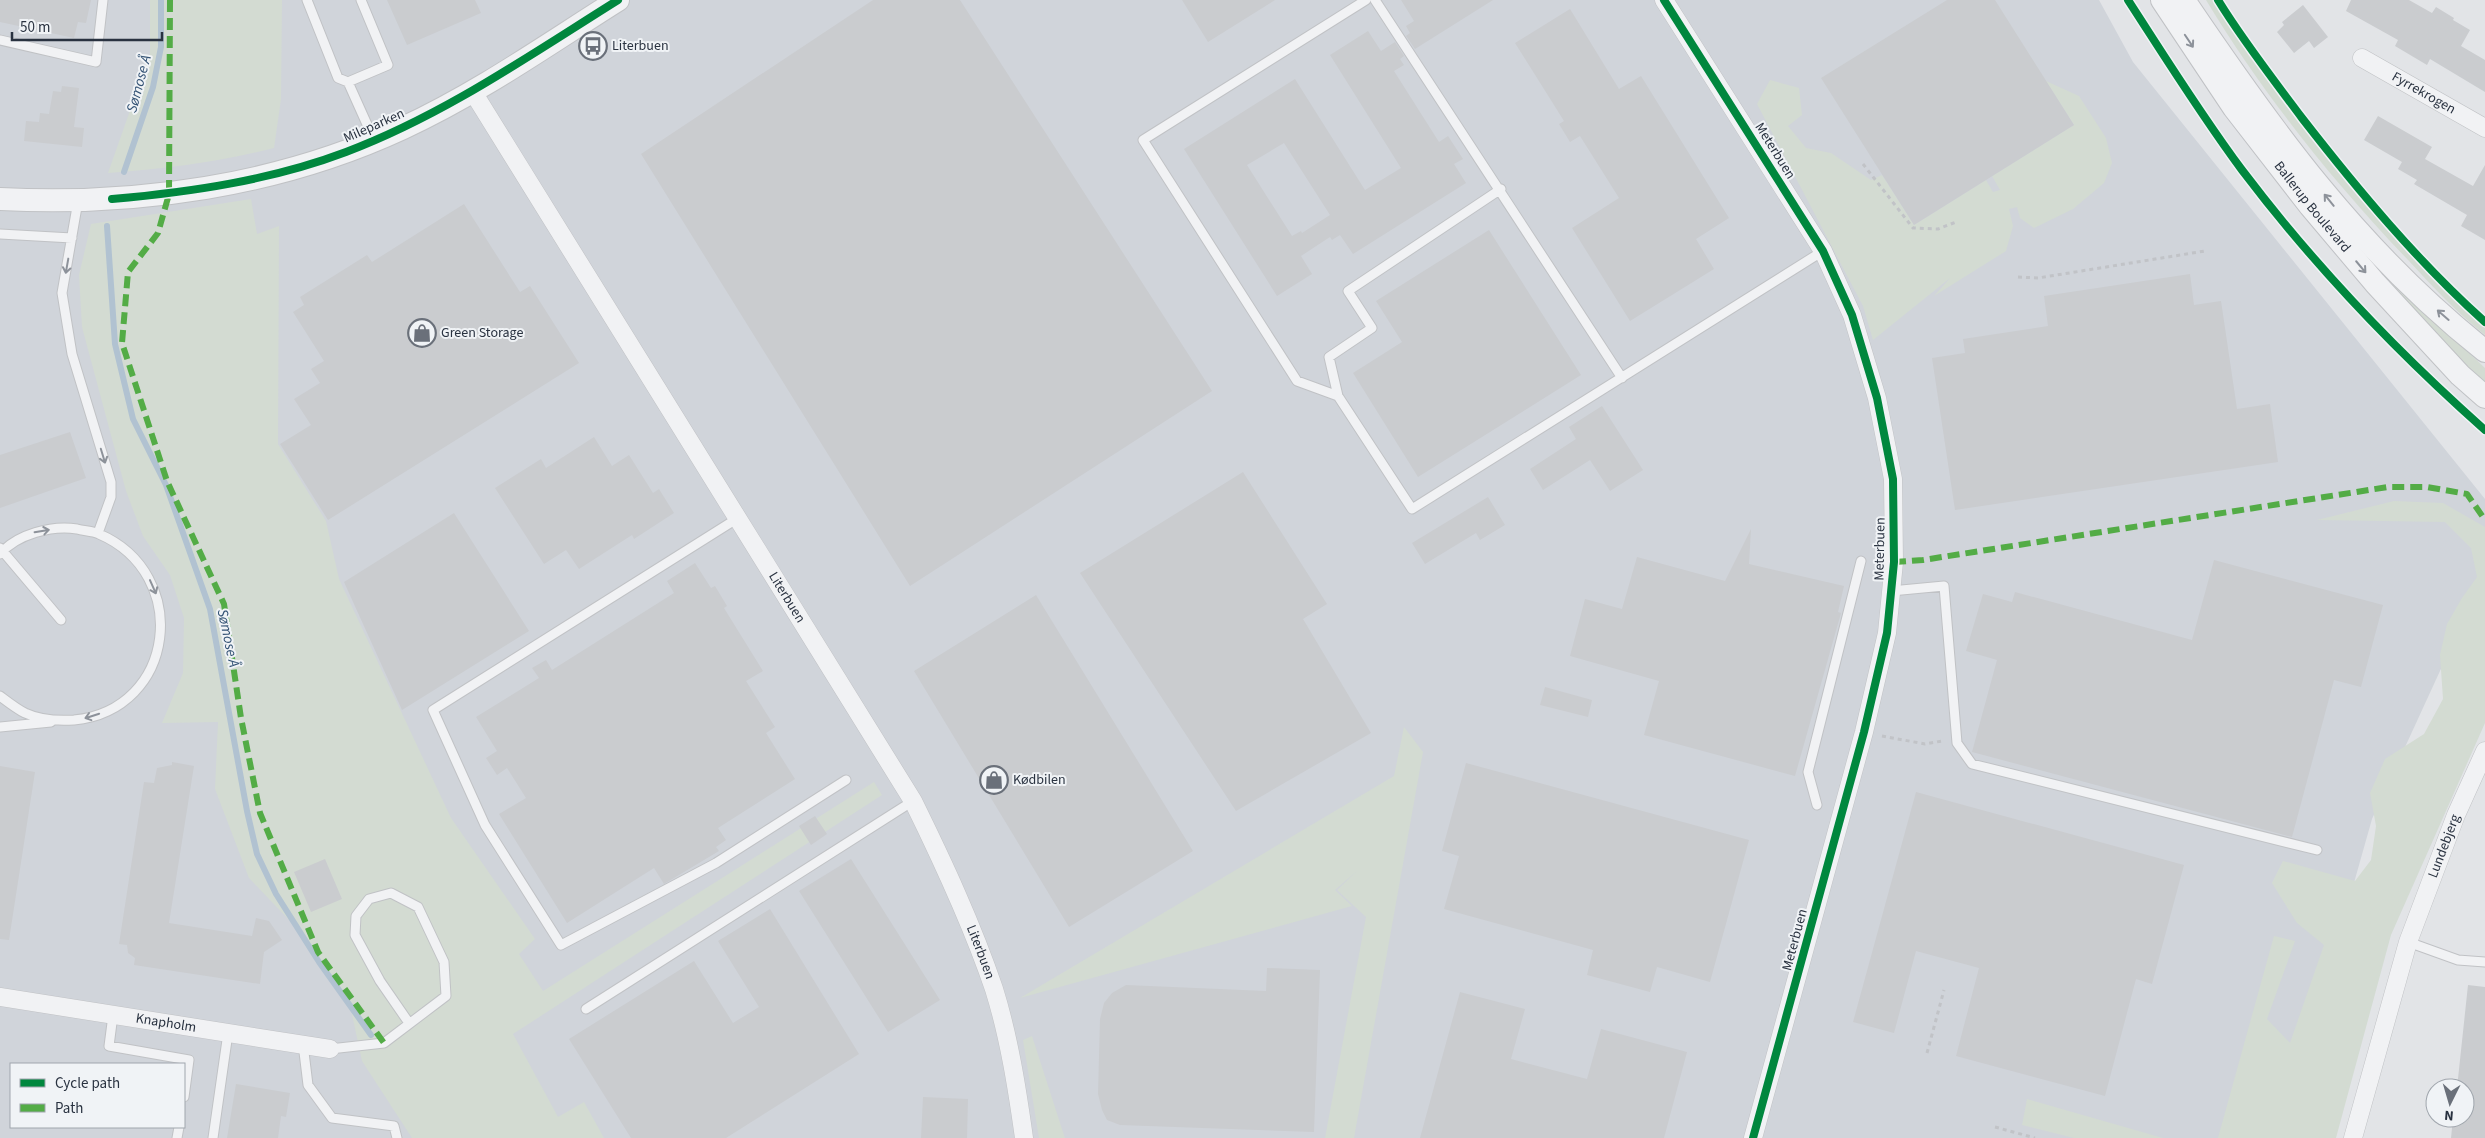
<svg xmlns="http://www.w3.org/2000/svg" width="2485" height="1138" viewBox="0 0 2485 1138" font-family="'Source Sans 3',sans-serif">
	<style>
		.built { fill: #d0d4da; fill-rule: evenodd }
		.green { fill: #d3dbd2 }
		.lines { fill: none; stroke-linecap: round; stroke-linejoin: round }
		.stream { stroke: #b1c2d1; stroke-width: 6 }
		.building { fill: #cacccf; fill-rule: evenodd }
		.service-casing { stroke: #c0c2c5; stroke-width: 11 }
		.minor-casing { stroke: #c0c2c5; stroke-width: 19 }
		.tertiary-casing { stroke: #c0c2c5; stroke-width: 24 }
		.path { stroke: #c1c3c7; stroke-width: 3; stroke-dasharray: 4 4; stroke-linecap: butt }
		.service { stroke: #f1f2f4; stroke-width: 9 }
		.minor { stroke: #f1f2f4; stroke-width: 18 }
		.tertiary { stroke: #f1f2f4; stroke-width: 22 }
		.quiet { stroke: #53ac46; stroke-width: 6; stroke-dasharray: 12 6; stroke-linecap: butt }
		.cycleway-casing { stroke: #f0f3f6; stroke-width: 11 }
		.cycleway { stroke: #00873e; stroke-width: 8 }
		.oneway { stroke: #8d929a }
		.labels { text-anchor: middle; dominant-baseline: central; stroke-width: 4; stroke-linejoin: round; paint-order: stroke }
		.poi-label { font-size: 14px; fill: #293240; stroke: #f0f3f6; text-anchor: start }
		.street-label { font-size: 14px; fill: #293240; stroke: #f0f3f6 }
		.water-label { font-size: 15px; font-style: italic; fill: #335274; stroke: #f0f3f6 }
	</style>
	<rect width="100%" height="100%" fill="#e2e4e7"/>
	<!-- built -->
	<path class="built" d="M0,0H2099L2133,62L2485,499V573L2372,819L2282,1138H0ZM11,1064H184V1127H11Z"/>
	<!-- green -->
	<path class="green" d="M150,0H282L281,99L274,148C219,162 165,169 108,173L150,54Z
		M2178,0L2404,292L2485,368V385L2380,278Z
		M2206,0H2213C2291,120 2379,232 2485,328V335C2457,313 2433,287 2409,261C2334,183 2262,93 2206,0Z
		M1770,80L1799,88L1802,115L1788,126L1806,148L1831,153L1871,180L1882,175L1914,225L1986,180L1993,192L2000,190L1992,176L2074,125L2046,81L2079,96L2106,138L2112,163L2104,183L2073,209L2034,228L2020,218L2017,207L2009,209L2013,226L2006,251L1934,296L1950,278L1873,340L1863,306L1757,104Z
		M251,199L257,234L279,226L278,444L326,521L339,579L451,818L535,939L519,954L543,991L874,782L882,795L513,1034L558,1117L584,1102L604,1138H412L362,1061L348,996L291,922L249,878L215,789L218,722L162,723L183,673L184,618L170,575L143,536L126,491L82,327L79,275L91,224Z
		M2394,501L2443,503L2485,527V723L2391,935L2336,1138H2218L2274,936L2295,941L2267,1019L2290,1043L2324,945L2297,923L2272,883L2283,861L2355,881L2371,860L2376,826L2370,793L2385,759L2424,734L2443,699L2440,655L2447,624L2462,598L2477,577L2471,548L2445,522L2317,520Z
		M1404,727L1423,752L1354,1138H1325L1366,917L1337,890L1357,871L1335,890L1352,906L1020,998L1394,776Z
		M1032,1036L1061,1126L1065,1138H1039L1023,1040Z
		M2027,1099L2163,1138H2074L2022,1125Z"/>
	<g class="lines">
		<!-- stream -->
		<path class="stream" d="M124,172L153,87L161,47V0
			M107,226L115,344L133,419L166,485L210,609L247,811L257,854L276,894L319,962L371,1035"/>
	</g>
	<!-- building -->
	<path class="building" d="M0,0H91L86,23L78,22L74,38L0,22Z
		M387,0H475L481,13L407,45Z
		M873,0H960L1212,391L910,586L641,154Z
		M1182,0H1275L1208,42Z
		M1401,0H1493L1415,49L1406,36L1410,33L1406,26L1414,21Z
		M1947,0H1995L2074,125L1914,225L1821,78Z
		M2351,0H2409L2432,13L2436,7L2454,18L2453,20L2470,30L2461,46L2485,60V92L2430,59L2427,65L2395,46L2398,40L2346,11Z
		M2303,5L2328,37L2314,48L2309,41L2294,53L2277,32L2284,25L2282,22Z
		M1570,9L1619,89L1641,76L1729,218L1696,239L1714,269L1630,321L1572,228L1619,198L1580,136L1570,142L1559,124L1564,121L1515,43Z
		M1368,31L1381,51L1395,42L1404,56L1400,59L1404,65L1394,71L1439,142L1448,136L1463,159L1454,164L1466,183L1353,254L1340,235L1332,240L1330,237L1301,256L1312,274L1277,296L1184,149L1295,79L1365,190L1401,168L1330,55ZM1284,143L1330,215L1302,233L1301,231L1292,236L1247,165Z
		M62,86L79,88L74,127L84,128L82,147L24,141L26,121L39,122L40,113L49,114L53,91L61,92Z
		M2378,116L2432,147L2425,159L2473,186L2485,165V240L2461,226L2467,215L2414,184L2417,180L2398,169L2402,162L2364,140Z
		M464,204L520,292L530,286L579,363L328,520L280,444L311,425L294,399L320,383L311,369L324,361L293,312L304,305L300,297L367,255L372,262Z
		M1489,230L1581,375L1418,477L1353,373L1402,342L1376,301Z
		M2190,274L2194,305L2221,301L2237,409L2270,404L2278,462L1955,510L1932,358L1965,353L1963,339L2048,326L2044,296Z
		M1602,406L1643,470L1610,491L1590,460L1543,490L1530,469L1576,439L1569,427Z
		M70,432L86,478L0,508V455Z
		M594,437L612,466L629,455L653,493L659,489L674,513L634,539L632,535L579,569L566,550L544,564L495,488L541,459L546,468Z
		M1243,472L1327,604L1303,619L1371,733L1236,811L1080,573Z
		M1488,497L1505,525L1480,540L1476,533L1425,564L1412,543Z
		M454,513L529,631L402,710L344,582Z
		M1751,529L1749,564L1844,586L1838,612L1841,613L1795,776L1644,735L1659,681L1570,656L1585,599L1622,609L1637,557L1725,581Z
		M2214,560L2383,605L2361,687L2334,680L2292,837L1972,752L1997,660L1966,651L1983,594L2012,602L2015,592L2192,640Z
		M695,563L711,588L715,586L727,606L724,608L763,671L746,681L775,727L766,733L795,779L718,828L726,840L716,847L719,851L664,884L654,868L567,923L499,814L526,798L507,768L497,775L486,758L497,751L476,717L539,678L532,668L546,660L552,670L674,593L667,581Z
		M1036,595L1193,851L1069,927L914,671Z
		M1545,687L1592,700L1588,717L1540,705Z
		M172,762L194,766L169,923L252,936L256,918L269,921L282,940L264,952L260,984L134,965L135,958L128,953L127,945L119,944L144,782L154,783L157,768L172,765Z
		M1466,763L1749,840L1710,982L1657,967L1650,992L1587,975L1593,950L1444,909L1459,856L1442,851Z
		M0,766L35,772L9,940L0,939Z
		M1916,792L2184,865L2152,984L2136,979L2105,1096L1956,1056L1979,968L1916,951L1894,1033L1853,1022Z
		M815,816L827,834L811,845L799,826Z
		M325,859L342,899L311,912L294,872Z
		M851,859L940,1000L888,1032L799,891Z
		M770,909L859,1054L726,1138H631L569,1039L694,961L733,1023L759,1007L718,941Z
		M1267,968L1320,970L1314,1132L1120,1125L1107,1120L1102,1110L1098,1094L1100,1019L1104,1003L1112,993L1126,985L1266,991Z
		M2468,985L2485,987V1138H2451L2453,1118H2465V1088H2457Z
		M1460,992L1525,1009L1511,1059L1587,1079L1601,1029L1687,1052L1664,1138H1420Z
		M236,1084L290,1093L286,1117L281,1116L278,1138H227Z
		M923,1097L968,1099L967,1138H921Z"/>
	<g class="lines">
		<defs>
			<path id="service" d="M307,0L338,78L348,82
				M361,0L388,65L348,82L374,140
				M1366,0L1143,140L1297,381L1338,396L1412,509L1823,251
				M1375,0L1622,378
				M0,40L96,62L103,0
				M78,201L62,293L72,354L111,482V497L98,533
				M0,234L72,238
				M1338,396L1329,357L1372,328L1348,291L1501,189
				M738,518L433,710L485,825L561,945L716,863L846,780
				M0,548L61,620
				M0,554C17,534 52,525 77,529C84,531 93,531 99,534C192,574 176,710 74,720C58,721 40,720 25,713C17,709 8,702 0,696
				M1891,591L1944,586L1957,743L1972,764L2317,850
				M0,727L51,722
				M1817,805L1808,772L1861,561
				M2408,942L2458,960L2485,962
				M586,1009L913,801
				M113,1015L109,1046L189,1060L184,1097
				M303,1044L308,1085L332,1118L394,1126L397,1138
				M330,1049L384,1043L446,996L444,962L418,907L391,893L369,899L356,916L355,935L380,981L409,1023
				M177,1138L179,1127
				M213,1138L228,1033"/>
			<g id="minor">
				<path d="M1664,0L1823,251L1852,315L1877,398L1893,479L1894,562L1887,633L1864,732L1753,1138"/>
				<path id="s1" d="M2362,58L2485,128"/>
				<path id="s2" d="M473,92L913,801C943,862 972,924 994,989C1009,1037 1017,1088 1024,1138"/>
				<path id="s3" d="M0,997L330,1049"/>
				<path id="s4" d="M2353,1138L2408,942L2456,815L2485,751"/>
			</g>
			<g id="tertiary">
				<path id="s5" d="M2162,0L2234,108L2310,206L2375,283L2460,375L2485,397"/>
				<path d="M2184,0C2273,132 2359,251 2485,351"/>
				<path d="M0,199C137,206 278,186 403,128C479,93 548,44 618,0"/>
			</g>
		</defs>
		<!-- service casing -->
		<use href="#service" class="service-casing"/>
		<!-- minor casing -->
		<use href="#minor" class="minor-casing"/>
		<!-- tertiary casing -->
		<use href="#tertiary" class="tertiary-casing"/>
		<!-- path -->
		<path class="path" d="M1863,164L1913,228L1938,229L1956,222
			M2018,277L2038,278L2205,251
			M1882,736L1925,744L1942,741
			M1927,1053L1944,990
			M1995,1127L2035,1138"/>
		<!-- service -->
		<use href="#service" class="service"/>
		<!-- minor -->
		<use href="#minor" class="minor"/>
		<!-- tertiary -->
		<use href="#tertiary" class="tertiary"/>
		<!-- quiet -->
		<path class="quiet" d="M170,0L169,194L158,233L128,272L122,343L167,481L224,604L241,718L260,813L318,952L384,1043
			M1894,562L1923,560L2388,487H2427L2467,494L2485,520"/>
		<defs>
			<path id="cycleway" d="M1664,0L1823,251L1852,315L1877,398L1893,479L1894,562L1887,633L1864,732L1753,1138
				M2128,0C2165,57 2201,115 2242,170C2314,265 2397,352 2485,430
				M2218,0C2243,41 2273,79 2302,118C2358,190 2417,261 2485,322
				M112,199C192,192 272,180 346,152C444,115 530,55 618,0"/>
		</defs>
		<!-- cycleway casing -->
		<use href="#cycleway" class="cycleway-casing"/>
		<!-- cycleway -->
		<use href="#cycleway" class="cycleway"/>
	</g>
	<!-- one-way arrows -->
	<defs><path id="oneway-shaft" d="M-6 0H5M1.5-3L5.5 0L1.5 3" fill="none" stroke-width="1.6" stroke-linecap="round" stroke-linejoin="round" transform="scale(1.25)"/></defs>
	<g class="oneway">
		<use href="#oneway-shaft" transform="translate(2189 41) rotate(56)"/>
		<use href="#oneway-shaft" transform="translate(2329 200) rotate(-129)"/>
		<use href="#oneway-shaft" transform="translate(67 266) rotate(100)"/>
		<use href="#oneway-shaft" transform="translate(2361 267) rotate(50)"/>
		<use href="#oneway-shaft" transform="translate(2443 315) rotate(-139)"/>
		<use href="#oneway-shaft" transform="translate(103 456) rotate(73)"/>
		<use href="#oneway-shaft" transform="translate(42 531) rotate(-9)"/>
		<use href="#oneway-shaft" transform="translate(153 587) rotate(66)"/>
		<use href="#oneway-shaft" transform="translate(92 716) rotate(162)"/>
	</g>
	<!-- icons -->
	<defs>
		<symbol id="bus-ring" viewBox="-11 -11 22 22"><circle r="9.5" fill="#f0f3f6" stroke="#6a707a" stroke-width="1.5"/><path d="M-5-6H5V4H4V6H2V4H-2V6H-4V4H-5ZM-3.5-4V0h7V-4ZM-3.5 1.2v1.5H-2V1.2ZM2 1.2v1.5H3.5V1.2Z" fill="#6a707a"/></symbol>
		<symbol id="shop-ring" viewBox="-11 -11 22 22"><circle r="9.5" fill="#f0f3f6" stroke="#6a707a" stroke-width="1.5"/><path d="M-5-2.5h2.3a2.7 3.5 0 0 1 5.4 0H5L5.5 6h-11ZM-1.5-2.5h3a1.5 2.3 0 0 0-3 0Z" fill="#6a707a"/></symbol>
	</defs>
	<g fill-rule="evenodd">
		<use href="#bus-ring" x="577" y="30" width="32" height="32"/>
		<use href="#shop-ring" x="406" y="317" width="32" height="32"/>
		<use href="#shop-ring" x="978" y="764" width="32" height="32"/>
	</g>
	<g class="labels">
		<!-- poi labels -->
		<g class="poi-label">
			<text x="612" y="46">Literbuen</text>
			<text x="441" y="333">Green Storage</text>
			<text x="1013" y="780">Kødbilen</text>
		</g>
		<!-- street labels -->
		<g class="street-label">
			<text stroke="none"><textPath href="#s1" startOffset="71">Fyrrekrogen</textPath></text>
			<text transform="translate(374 126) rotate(-24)">Mileparken</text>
			<text transform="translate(1775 151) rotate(58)">Meterbuen</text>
			<text stroke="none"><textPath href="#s5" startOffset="256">Ballerup Boulevard</textPath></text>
			<text transform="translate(1880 549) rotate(-89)">Meterbuen</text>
			<text stroke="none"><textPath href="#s2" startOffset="595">Literbuen</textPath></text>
			<text stroke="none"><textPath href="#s4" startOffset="306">Lundebjerg</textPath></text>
			<text transform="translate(1795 940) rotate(-75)">Meterbuen</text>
			<text stroke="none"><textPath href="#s2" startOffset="1000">Literbuen</textPath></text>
			<text stroke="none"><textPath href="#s3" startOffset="168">Knapholm</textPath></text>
		</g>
		<!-- water labels -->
		<g class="water-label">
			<text transform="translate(139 84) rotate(-75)">Sømose Å</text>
			<text transform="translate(228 638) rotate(78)">Sømose Å</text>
		</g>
	</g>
	<!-- legend -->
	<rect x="10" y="1063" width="175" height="65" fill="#f0f3f6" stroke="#a0a6ad"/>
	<rect x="20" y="1079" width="25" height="8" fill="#00873e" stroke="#a0a6ad"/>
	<text x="55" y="1088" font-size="15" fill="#293240">Cycle path</text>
	<rect x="20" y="1104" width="25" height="8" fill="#53ac46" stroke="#a0a6ad"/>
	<text x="55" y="1113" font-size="15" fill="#293240">Path</text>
	<!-- north arrow -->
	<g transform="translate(2450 1103) rotate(185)"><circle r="24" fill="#f0f3f6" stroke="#a0a6ad"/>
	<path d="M0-4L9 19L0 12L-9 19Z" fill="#6a707a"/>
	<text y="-8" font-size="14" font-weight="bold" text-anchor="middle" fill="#293240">N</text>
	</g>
	<!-- scale -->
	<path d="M12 32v8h150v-8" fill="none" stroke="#293240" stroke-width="2.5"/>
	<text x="20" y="32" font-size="15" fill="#293240" stroke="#f0f3f6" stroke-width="4" paint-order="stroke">50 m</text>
</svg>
